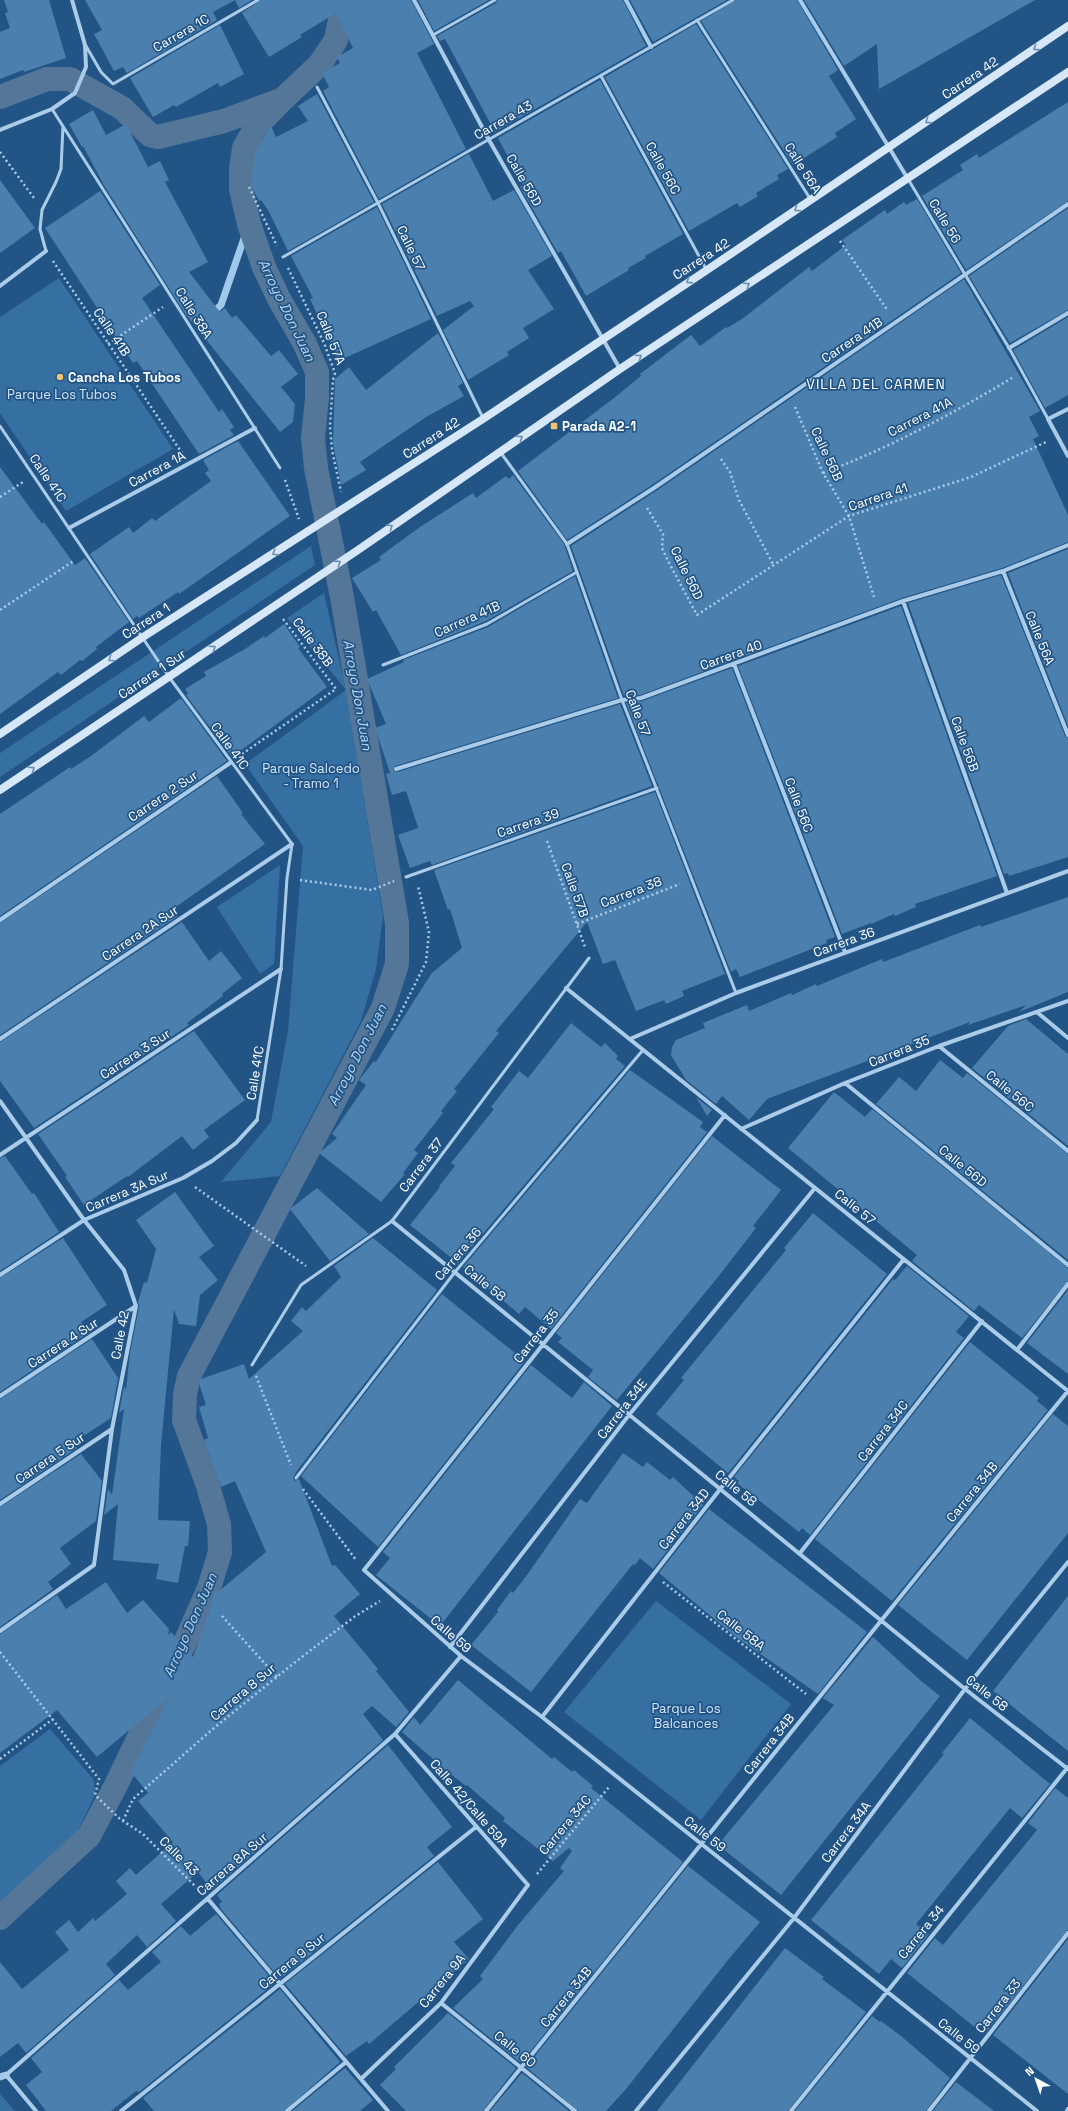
<svg xmlns="http://www.w3.org/2000/svg" width="1068" height="2111" viewBox="0 0 1068 2111" font-family="'Space Grotesk',sans-serif">
	<style>
		.green { fill: #366fa2 }
		.lines { fill: none; stroke-linecap: round; stroke-linejoin: round }
		.stream { stroke: #9fc8ea; stroke-width: 7 }
		.canal { stroke: #547799; stroke-width: 24 }
		.building { fill: #4b7fad }
		.path { stroke: #abcce9; stroke-width: 2.5; stroke-dasharray: 2 3; stroke-linecap: butt }
		.lane { stroke: #abcce9; stroke-width: 3 }
		.street { stroke: #abcce9; stroke-width: 4 }
		.secondary { stroke: #d6e7f7; stroke-width: 8 }
		.oneway { stroke: #6a8fb3 }
		.poi-dot { fill: #f5c36e; stroke: #225585; stroke-width: 1.5 }
		.labels { text-anchor: middle; dominant-baseline: central; stroke-width: 3.5; stroke-linejoin: round; paint-order: stroke }
		.street-label { font-size: 13px; fill: #fff; stroke: #225585 }
		.poi-label { font-size: 13px; font-weight: bold; fill: #fff; stroke: #225585; text-anchor: start }
		.park-label { font-size: 13px; fill: #cfe4f7; stroke: #225585 }
		.water-label { font-size: 14px; font-style: italic; fill: #b7d6f0; stroke: #225585 }
		.neighbourhood-label { font-size: 14px; letter-spacing: 1px; fill: #fff; stroke: #225585 }
	</style>
	<rect width="100%" height="100%" fill="#225585"/>
	<!-- green -->
	<path class="green" d="M59,278L173,449L66,511L0,413V317Z
		M311,546L315,565L0,777V753Z
		M324,593L346,690L383,916L376,969L361,1021L280,1176L221,1182L271,1122L288,1031L303,846L245,764L346,690L287,618Z
		M280,865L274,964L260,974L217,907Z
		M656,1601L791,1704L701,1820L564,1712Z
		M50,1729L94,1780L95,1795L76,1835L0,1910V1766Z
		M0,2094L15,2111H0Z"/>
	<g class="lines">
		<!-- stream -->
		<path class="stream" d="M211,314L221,305L249,224
			M0,2077L6,2075"/>
		<!-- canal -->
		<path class="canal" d="M0,97L47,79H70L122,108L150,135L158,137L224,121L278,101
			M0,1918L89,1836L115,1787L188,1636L209,1588L220,1552L219,1524L207,1483L184,1420L185,1394L189,1376L383,1008L397,964V923L342,597L316,468L313,438L317,398V372L305,344L279,299L264,267L249,224L241,189V169L244,148L256,127L281,101L320,64L336,40L344,0"/>
	</g>
	<!-- building -->
	<path class="building" d="M4,0H49L66,58L24,72L23,70L0,79V32L10,28L5,13L8,12Z
		M85,0H252L239,8L235,0L213,12L217,20L127,73L123,67L114,71L94,34L102,30Z
		M261,0H411L434,44L417,53L466,149L379,199L323,91L329,87L322,73L340,63L337,57L353,48L336,13L300,35L302,37L269,57L242,13Z
		M418,0H489L434,31Z
		M498,0H623L646,46L495,132L445,39L440,41L437,36L496,3Z
		M630,0H727L653,42Z
		M736,0H797L838,70L829,76L856,119L835,133L837,137L793,165L701,21Z
		M804,0H1035L879,89L877,44L844,66Z
		M696,24L788,169L777,175L779,179L756,193L758,196L740,207L737,203L689,231L605,77Z
		M220,25L244,74L220,87L218,83L176,107L174,105L153,117L130,78Z
		M600,80L683,234L645,256L646,258L628,268L629,270L586,296L561,251L558,253L520,187L523,185L498,138Z
		M317,94L374,202L288,251L268,210L261,200L259,201L251,185L255,152L271,126L276,137L308,121L298,106Z
		M1068,102V201L966,270L922,196L963,170L960,165L977,154L979,158Z
		M93,110L106,135L126,124L148,167L160,161L169,180L165,182L208,262L189,272L220,312L225,308L232,318L236,315L271,356L279,350L298,374L281,387L295,404L293,422L280,432L184,312L105,187L83,146L82,147L69,124Z
		M469,154L493,201L514,190L552,256L528,270L554,309L523,328L529,338L507,352L509,355L468,380L443,330L474,306L470,301L437,316L382,204Z
		M0,180L35,228L0,253Z
		M100,191L160,285L142,298L219,412L222,409L234,427L230,430L234,435L199,454L137,361L133,363L45,228Z
		M917,199L961,273L652,485L567,540L518,471L614,398L641,376L640,374L691,335L700,346L726,327L727,328L742,319L809,267L812,271L846,245L842,240L885,210L887,214L904,202L906,205Z
		M377,207L431,319L336,362V343L332,346L310,299L313,298L291,256Z
		M1068,208V310L1010,343L969,276Z
		M964,279L1040,411L1029,417L1039,436L1033,439L1068,515V542L1002,568L902,598L640,695L624,696L571,546L656,491Z
		M1068,317V395L1045,408L1013,350Z
		M438,333L463,383L458,386L464,396L426,417L360,462L366,470L341,485L333,443L335,379L349,367L366,390Z
		M238,441L290,516L179,594L178,592L139,618L137,616L133,619L90,554L129,527L133,533L152,518L155,521L211,481L205,473L209,470L203,460Z
		M0,467L42,524L44,522L75,565L85,558L129,622L96,647L97,649L82,661L80,660L61,675L58,672L0,714Z
		M513,475L564,544L573,571L486,621L401,655L376,610L373,612L352,578L381,560L379,557L420,527L473,493L476,498L506,476L509,479Z
		M1068,549V726L1008,573Z
		M1001,575L1065,736L1068,738V857L1009,876L1008,873L1004,874L908,603Z
		M575,576L618,698L395,766L393,770L397,772L620,704L652,786L432,865L430,861L410,868L398,835L418,828L417,824L406,791L392,795L386,774L390,773L375,728L386,724L367,679L404,662L403,660L488,627Z
		M901,606L997,876L915,904L916,907L895,916L894,914L871,924V923L842,934L738,666Z
		M284,624L300,647L298,648L327,687L232,757L186,695L188,693L185,689L206,676L204,672L245,649L264,636L265,638Z
		M732,668L835,937L826,940L827,943L740,977L736,969L731,972L626,703L642,701Z
		M181,698L227,761L0,916V814L70,767L71,769L91,756L144,716L149,722Z
		M217,776L243,813L241,814L265,844L173,909L178,916L0,1035V923Z
		M655,792L725,974L682,991L684,996L666,1004L664,1000L636,1011L615,960L603,964L587,922L496,1031L499,1033L454,1089L457,1091L441,1111L443,1113L414,1150L418,1153L403,1173L405,1174L381,1202L319,1153L337,1138L332,1134L366,1085L359,1080L374,1061L376,1062L415,999L432,973L462,948L450,909L448,910L434,870Z
		M1068,897V992L1019,1012L1026,1005L968,1025L970,1022L767,1099L749,1120L722,1096L716,1104L686,1080L671,1055L672,1047L676,1040L705,1028L703,1023L747,1005L749,1011L791,993L792,995L816,984L817,986L882,959L883,962L980,925L981,927Z
		M182,922L209,961L221,951L242,978L222,994L223,996L187,1023L189,1025L34,1128L0,1081V1042Z
		M1026,1019L1068,1054V1146L972,1068L1008,1026Z
		M571,1023L601,1047L605,1043L618,1056L616,1059L625,1066L458,1263L410,1225L440,1187L439,1186L455,1166L451,1163L494,1109L491,1107L519,1071L528,1078Z
		M194,1031L245,1100L204,1130L209,1137L193,1150L182,1136L128,1177L127,1176L84,1205L65,1177L67,1176L38,1134Z
		M940,1060L963,1078L967,1073L1068,1154V1260L876,1104L899,1077L916,1091Z
		M630,1070L703,1122L700,1127L707,1132L551,1329L525,1307L519,1314L463,1267Z
		M834,1092L865,1117L872,1109L1068,1268V1281L1022,1338L979,1305L974,1311L912,1261L917,1255L788,1148Z
		M696,1097L712,1110L707,1116Z
		M712,1136L781,1190L753,1226L756,1228L718,1277L617,1400L588,1377L593,1370L558,1342L562,1338L556,1333Z
		M5,1156L32,1194L34,1193L59,1232L0,1271V1158Z
		M317,1188L369,1234L330,1261L290,1209Z
		M175,1192L214,1246L199,1257L218,1280L200,1295L196,1326L179,1324L174,1309L161,1445L158,1520L190,1521L188,1546H185L178,1583L156,1579L159,1564L113,1560L118,1504L104,1515L108,1489L112,1495L124,1409L119,1413L124,1386L126,1390L130,1353L139,1307L138,1302L144,1282L147,1283L156,1249L136,1220Z
		M813,1213L887,1274L728,1473L656,1414L684,1380L681,1378L786,1250L784,1248Z
		M63,1238L107,1305L81,1322L88,1333L0,1392V1278Z
		M373,1238L437,1290L296,1472L293,1478L295,1481L299,1479L332,1566L335,1565L360,1594L334,1616L378,1669L376,1671L409,1712L396,1727L372,1706L363,1714L383,1740L212,1890L198,1872L161,1904L176,1921L147,1947L137,1935L106,1964L115,1975L26,2053L18,2043L0,2057V1962L22,1989L69,1950L55,1932L69,1920L78,1932L93,1918L95,1921L127,1894L116,1881L130,1868L136,1875L173,1842L138,1801L148,1793L131,1772L170,1696L97,1757L57,1710L0,1753V1634L57,1595L66,1609L106,1582L127,1613L143,1600L169,1629L168,1635L171,1632L193,1657L211,1606L214,1592H218L266,1552L235,1481L221,1487L204,1440L208,1438L199,1407L206,1405L198,1380L244,1364L249,1379L303,1331L291,1321L302,1307L306,1311L341,1277L334,1266Z
		M907,1266L969,1316L956,1332L964,1338L810,1535L802,1528L799,1532L737,1483L739,1481L734,1477L893,1279L895,1280Z
		M1068,1290V1374L1027,1343Z
		M442,1294L525,1361L378,1547L301,1476Z
		M92,1339L118,1378L111,1418L73,1443L77,1448L0,1500V1399Z
		M970,1342L1039,1398L1037,1401L1048,1410L892,1601L815,1539Z
		M531,1365L572,1398L584,1382L612,1406L440,1626L376,1575L390,1558L383,1552Z
		M1053,1414L1068,1426V1533L967,1660L898,1605Z
		M623,1453L643,1467L647,1462L670,1480L673,1477L703,1505L653,1569L640,1558L635,1565L633,1564L531,1692L471,1645L498,1612L497,1610L511,1591L513,1593L527,1575L580,1499L587,1503Z
		M81,1454L102,1481L96,1521L60,1548L71,1564L48,1582L53,1589L0,1627V1507Z
		M709,1509L867,1632L818,1694L736,1637L659,1573Z
		M1068,1596V1751L993,1691Z
		M873,1637L921,1681L940,1696L781,1895L718,1845L834,1705L823,1698Z
		M458,1680L552,1759L554,1757L572,1772L574,1770L593,1786L591,1788L683,1862L521,2063L453,2008L483,1979L480,1976L518,1925L564,1871L560,1868L572,1851L569,1848L553,1861L503,1821L505,1818L467,1785L466,1786L448,1772L402,1732L414,1717L420,1725Z
		M970,1718L1050,1784L1022,1818L1010,1808L916,1924L929,1934L902,1968L891,1959L879,1974L811,1920L944,1754L942,1753Z
		M388,1745L452,1827L427,1847L434,1856L280,1979L221,1909L219,1904L222,1902L217,1895Z
		M1055,1788L1068,1798V1930L987,2031L979,2024L976,2028L907,1973L935,1938L943,1945L1037,1830L1028,1823Z
		M438,1862L483,1919L454,1942L469,1959L369,2044L367,2041L346,2056L285,1984Z
		M688,1866L760,1922L728,1960L626,2089L606,2111H578L526,2067Z
		M216,1914L275,1983L139,2092L136,2091L111,2111H46L26,2085L42,2072L31,2058L119,1980L128,1990L161,1962L152,1952L181,1926L190,1936Z
		M1068,1939V2094L993,2035Z
		M785,1948L824,1977L822,1979L866,2012L788,2111H657Z
		M280,1989L340,2062L284,2111H154L143,2098Z
		M448,2013L516,2068L483,2111H406L380,2085L396,2069L394,2067Z
		M872,2016L880,2022L881,2021L901,2036L950,2078L926,2111H795Z
		M345,2068L373,2100L360,2111H292Z
		M522,2073L569,2111H490Z
		M956,2082L994,2111H933Z"/>
	<g class="lines">
		<!-- path -->
		<path class="path" d="M0,152L34,198
			M249,187L277,246
			M840,241L888,311
			M53,261L182,453
			M288,268L324,343L335,373L333,380L330,426L332,450L341,492
			M108,344L163,307
			M795,407L823,473L849,516L874,597
			M721,459L730,472L739,500L774,566
			M823,473C889,448 952,414 1012,378
			M285,480L299,519
			M0,497L23,482
			M647,508L663,534L662,548L668,561L697,615L849,516L971,477L1046,442
			M0,610L75,560
			M242,754L336,689L283,619
			M547,841L585,947
			M300,880L372,890L394,881
			M577,924L680,884
			M392,1030L426,962L429,932L418,886
			M195,1187L306,1266
			M256,1376L291,1465
			M303,1489L356,1560
			M663,1582L806,1694
			M222,1616L277,1677
			M0,1652L99,1779L95,1795L120,1819L143,1834L199,1890
			M0,1759L53,1719
			M123,1821L133,1799L214,1728L294,1663L354,1617L380,1601
			M537,1874L609,1787"/>
		<!-- lane -->
		<path class="lane" d="M697,20L811,200
			M433,35L495,0
			M86,46L101,72L113,84L258,0
			M601,76L706,269
			M317,87L378,203L483,418
			M52,109L280,468
			M908,179L1009,348L1048,419
			M46,251L40,229L42,210L56,182L61,169L63,126
			M283,257L733,0
			M0,426L169,677L292,844L287,878L281,969L257,1120
			M501,453L567,544L622,700L736,993
			M383,665L487,624L577,572
			M406,877L657,788
			M252,1365L301,1285L392,1221L589,958
			M296,1478L455,1272L643,1050"/>
		<!-- street -->
		<path class="street" d="M414,0L489,140L620,369
			M626,0L651,47
			M800,0L908,179
			M0,130L52,109L75,93L86,67L85,45L72,0
			M0,286L46,251
			M1009,348L1068,313
			M1068,409L1048,419L1068,456
			M69,528L255,428
			M567,544L654,488L1068,204
			M1003,571L1068,735
			M903,601L1007,893
			M734,664L845,952
			M396,769L622,700L641,698L903,601L1003,571L1068,545
			M0,920L230,763
			M566,988L1068,1391
			M1038,1013L1068,1038
			M0,1039L292,844
			M630,1039L736,993L1068,871
			M939,1046L1068,1151
			M845,1083L1068,1265
			M0,1101L84,1220L124,1270L136,1306L112,1429L94,1565L0,1631
			M725,1115L364,1570L461,1656L542,1717L1037,2111
			M741,1129L845,1083L939,1046L1068,1001
			M0,1155L281,969
			M392,1221L965,1689L1068,1769
			M0,1275L84,1220L183,1178L212,1161L236,1143L257,1120
			M1017,1350L1068,1284
			M0,1396L136,1306
			M0,1504L112,1429
			M800,1553L982,1321
			M450,1647L629,1415L815,1188
			M542,1717L721,1488L904,1259
			M208,1899L388,2111
			M441,2003L575,2111
			M361,2079L441,2003L528,1885L395,1734
			M36,2111L6,2075L395,1734L461,1656
			M121,2111L476,1827
			M287,2111L346,2062
			M486,2111C681,1871 872,1629 1068,1391
			M636,2111L794,1918L965,1689L1068,1562
			M791,2111L1068,1767
			M929,2111L1068,1933
			M1067,2111L1068,2109"/>
		<!-- secondary -->
		<path class="secondary" d="M0,734L143,637L483,419L707,270L1068,26
			M0,790L358,550L620,369L1068,72"/>
	</g>
	<!-- one-way arrows -->
	<defs><path id="oneway-chevron" d="M-2-3.5L2.5 0L-2 3.5" fill="none" stroke-width="1.6" stroke-linecap="round" stroke-linejoin="round"/></defs>
	<g class="oneway">
		<use href="#oneway-chevron" transform="translate(1036 48) rotate(146)"/>
		<use href="#oneway-chevron" transform="translate(928 121) rotate(146)"/>
		<use href="#oneway-chevron" transform="translate(797 209) rotate(146)"/>
		<use href="#oneway-chevron" transform="translate(689 281) rotate(147)"/>
		<use href="#oneway-chevron" transform="translate(747 285) rotate(-34)"/>
		<use href="#oneway-chevron" transform="translate(639 357) rotate(-34)"/>
		<use href="#oneway-chevron" transform="translate(520 438) rotate(-34)"/>
		<use href="#oneway-chevron" transform="translate(390 527) rotate(-35)"/>
		<use href="#oneway-chevron" transform="translate(275 553) rotate(148)"/>
		<use href="#oneway-chevron" transform="translate(338 563) rotate(-33)"/>
		<use href="#oneway-chevron" transform="translate(213 648) rotate(-34)"/>
		<use href="#oneway-chevron" transform="translate(111 659) rotate(146)"/>
		<use href="#oneway-chevron" transform="translate(32 769) rotate(-34)"/>
	</g>
	<!-- markers -->
	<g class="poi-dot">
		<circle cx="60" cy="377" r="4"/>
		<rect x="550" y="422" width="8" height="8" rx="2"/>
	</g>
	<g class="labels">
		<!-- street labels -->
		<g class="street-label">
			<text transform="translate(181 33) rotate(-30)">Carrera 1C</text>
			<text transform="translate(970 78) rotate(-34)">Carrera 42</text>
			<text transform="translate(503 120) rotate(-30)">Carrera 43</text>
			<text transform="translate(663 168) rotate(61)">Calle 56C</text>
			<text transform="translate(803 168) rotate(58)">Calle 56A</text>
			<text transform="translate(524 180) rotate(60)">Calle 56D</text>
			<text transform="translate(945 221) rotate(59)">Calle 56</text>
			<text transform="translate(411 248) rotate(64)">Calle 57</text>
			<text transform="translate(701 259) rotate(-33)">Carrera 42</text>
			<text transform="translate(194 313) rotate(58)">Calle 38A</text>
			<text transform="translate(112 332) rotate(56)">Calle 41B</text>
			<text transform="translate(331 338) rotate(68)">Calle 57A</text>
			<text transform="translate(852 340) rotate(-34)">Carrera 41B</text>
			<text transform="translate(920 417) rotate(-27)">Carrera 41A</text>
			<text transform="translate(431 438) rotate(-33)">Carrera 42</text>
			<text transform="translate(827 454) rotate(65)">Calle 56B</text>
			<text transform="translate(157 469) rotate(-28)">Carrera 1A</text>
			<text transform="translate(48 478) rotate(56)">Calle 41C</text>
			<text transform="translate(878 497) rotate(-19)">Carrera 41</text>
			<text transform="translate(687 573) rotate(64)">Calle 56D</text>
			<text transform="translate(467 619) rotate(-24)">Carrera 41B</text>
			<text transform="translate(146 621) rotate(-33)">Carrera 1</text>
			<text transform="translate(1040 638) rotate(68)">Calle 56A</text>
			<text transform="translate(313 642) rotate(53)">Calle 38B</text>
			<text transform="translate(731 655) rotate(-20)">Carrera 40</text>
			<text transform="translate(152 674) rotate(-34)">Carrera 1 Sur</text>
			<text transform="translate(638 713) rotate(69)">Calle 57</text>
			<text transform="translate(965 744) rotate(70)">Calle 56B</text>
			<text transform="translate(230 746) rotate(54)">Calle 41C</text>
			<text transform="translate(163 796) rotate(-34)">Carrera 2 Sur</text>
			<text transform="translate(799 805) rotate(69)">Calle 56C</text>
			<text transform="translate(528 823) rotate(-19)">Carrera 39</text>
			<text transform="translate(575 890) rotate(70)">Calle 57B</text>
			<text transform="translate(631 892) rotate(-21)">Carrera 38</text>
			<text transform="translate(140 933) rotate(-34)">Carrera 2A Sur</text>
			<text transform="translate(844 942) rotate(-20)">Carrera 36</text>
			<text transform="translate(899 1051) rotate(-22)">Carrera 35</text>
			<text transform="translate(135 1054) rotate(-33)">Carrera 3 Sur</text>
			<text transform="translate(255 1073) rotate(-81)">Calle 41C</text>
			<text transform="translate(1010 1091) rotate(39)">Calle 56C</text>
			<text transform="translate(421 1165) rotate(-53)">Carrera 37</text>
			<text transform="translate(963 1166) rotate(39)">Calle 56D</text>
			<text transform="translate(127 1191) rotate(-23)">Carrera 3A Sur</text>
			<text transform="translate(855 1207) rotate(39)">Calle 57</text>
			<text transform="translate(458 1254) rotate(-50)">Carrera 36</text>
			<text transform="translate(485 1283) rotate(39)">Calle 58</text>
			<text transform="translate(120 1335) rotate(-79)">Calle 42</text>
			<text transform="translate(536 1336) rotate(-52)">Carrera 35</text>
			<text transform="translate(63 1343) rotate(-33)">Carrera 4 Sur</text>
			<text transform="translate(622 1409) rotate(-52)">Carrera 34E</text>
			<text transform="translate(883 1431) rotate(-52)">Carrera 34C</text>
			<text transform="translate(50 1458) rotate(-34)">Carrera 5 Sur</text>
			<text transform="translate(736 1488) rotate(39)">Calle 58</text>
			<text transform="translate(972 1492) rotate(-51)">Carrera 34B</text>
			<text transform="translate(684 1519) rotate(-52)">Carrera 34D</text>
			<text transform="translate(741 1630) rotate(38)">Calle 58A</text>
			<text transform="translate(451 1634) rotate(41)">Calle 59</text>
			<text transform="translate(243 1692) rotate(-40)">Carrera 8 Sur</text>
			<text transform="translate(987 1693) rotate(38)">Calle 58</text>
			<text transform="translate(769 1744) rotate(-52)">Carrera 34B</text>
			<text transform="translate(469 1803) rotate(49)">Calle 42/Calle 59A</text>
			<text transform="translate(565 1825) rotate(-50)">Carrera 34C</text>
			<text transform="translate(846 1832) rotate(-53)">Carrera 34A</text>
			<text transform="translate(705 1834) rotate(38)">Calle 59</text>
			<text transform="translate(179 1856) rotate(45)">Calle 43</text>
			<text transform="translate(232 1864) rotate(-41)">Carrera 8A Sur</text>
			<text transform="translate(921 1932) rotate(-51)">Carrera 34</text>
			<text transform="translate(292 1961) rotate(-39)">Carrera 9 Sur</text>
			<text transform="translate(442 1981) rotate(-51)">Carrera 9A</text>
			<text transform="translate(566 1997) rotate(-51)">Carrera 34B</text>
			<text transform="translate(998 2006) rotate(-52)">Carrera 33</text>
			<text transform="translate(959 2036) rotate(38)">Calle 59</text>
			<text transform="translate(515 2049) rotate(39)">Calle 60</text>
		</g>
		<!-- poi labels -->
		<g class="poi-label">
			<text x="68" y="377">Cancha Los Tubos</text>
			<text x="562" y="426">Parada A2-1</text>
		</g>
		<!-- park labels -->
		<g class="park-label">
			<text x="62" y="394">Parque Los Tubos</text>
			<text x="311" y="768">Parque Salcedo<tspan x="311" dy="15">- Tramo 1</tspan></text>
			<text x="686" y="1708">Parque Los<tspan x="686" dy="15">Balcances</tspan></text>
		</g>
		<!-- water labels -->
		<g class="water-label">
			<text transform="translate(287 310) rotate(64)">Arroyo Don Juan</text>
			<text transform="translate(358 695) rotate(80)">Arroyo Don Juan</text>
			<text transform="translate(357 1055) rotate(-63)">Arroyo Don Juan</text>
			<text transform="translate(190 1625) rotate(-66)">Arroyo Don Juan</text>
		</g>
		<!-- neighbourhood labels -->
		<g class="neighbourhood-label">
			<text x="876" y="384">VILLA DEL CARMEN</text>
		</g>
	</g>
	<!-- north arrow -->
	<g transform="translate(1036 2079) rotate(320)" stroke="#225585" stroke-width="3" paint-order="stroke">
	<path d="M0-3L7 15L0 10L-7 15Z" fill="#ffffff"/>
	<text y="-6" font-size="11" font-weight="bold" text-anchor="middle" fill="#ffffff">N</text>
	</g>
</svg>
